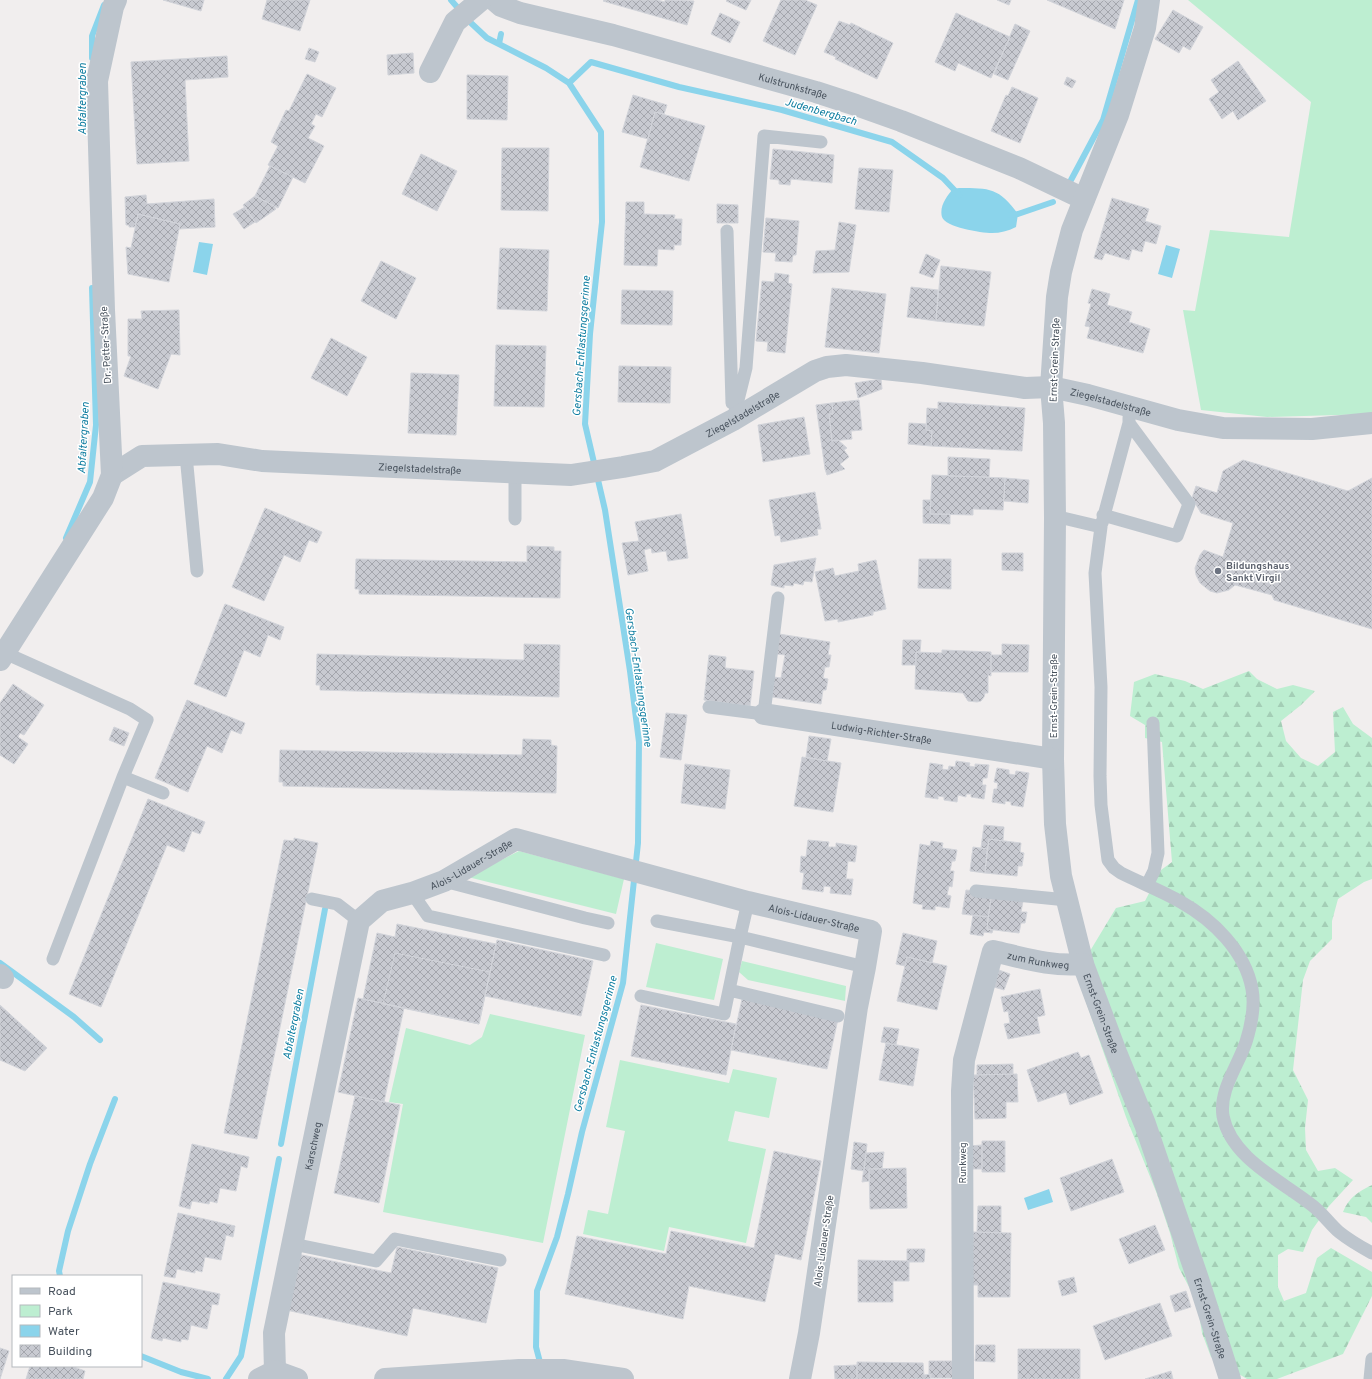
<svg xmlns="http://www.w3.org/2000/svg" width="1372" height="1379" viewBox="0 0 1372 1379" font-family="Overpass,sans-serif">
<defs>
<pattern id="forest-firs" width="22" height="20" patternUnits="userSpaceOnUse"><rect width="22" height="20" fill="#bdeed1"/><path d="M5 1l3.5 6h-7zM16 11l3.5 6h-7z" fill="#a4ceb6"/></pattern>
<pattern id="building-cross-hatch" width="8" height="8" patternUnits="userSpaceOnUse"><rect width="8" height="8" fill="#c8cad1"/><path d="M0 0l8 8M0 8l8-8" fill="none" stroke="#a4a6ad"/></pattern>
</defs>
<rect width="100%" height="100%" fill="#f1eeee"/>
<path fill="#bdeed1" d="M1188 0H1372V414L1267 417 1201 410 1183 310 1195 311 1210 230 1289 237 1311 102Z
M519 851 624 879 616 914 468 877Z
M656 943 723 959 714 1000 646 987Z
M742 961 846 986 845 1001 748 980 739 972Z
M490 1014 585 1035 543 1243 383 1212 403 1104 389 1102 406 1028 470 1045 482 1037Z
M620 1060 729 1083 733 1069 777 1078 769 1118 735 1111 728 1141 766 1149 746 1243 669 1227 664 1251 583 1234 588 1210 608 1214 625 1131 606 1127Z"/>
<path fill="url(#forest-firs)" d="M1249 671 1257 679 1277 689 1293 685 1315 691 1301 705 1281 721 1286 741 1301 758 1318 766 1335 752 1333 712 1343 707 1353 724 1372 738V879L1364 882 1338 899 1332 921V939L1310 961 1303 980 1293 1070 1308 1100 1305 1128 1306 1150 1318 1171 1335 1168 1353 1180 1329 1206 1312 1230 1303 1252 1288 1249 1278 1255V1287L1284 1301 1306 1293 1317 1258 1331 1248 1372 1272V1296L1343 1354 1277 1379H1247L1211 1357 1202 1333 1197 1302 1179 1268 1170 1233 1157 1194 1126 1117 1078 979 1090 951 1116 908 1145 901 1161 870 1172 862 1162 742 1145 738V725L1130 716 1134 682 1155 674 1185 681 1203 689Z
M1372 1185V1223L1366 1217 1343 1212C1349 1197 1358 1192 1372 1185Z"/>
<path fill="#8bd4eb" d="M959 188C990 188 999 188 1018 214L1016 227C1008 231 1000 233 992 233 981 233 945 227 942 217 939 206 947 196 953 189Z
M199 242 213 244 207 275 193 272Z
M1166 245 1180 249 1172 278 1158 274Z
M1049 1189 1053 1202 1028 1210 1024 1198Z"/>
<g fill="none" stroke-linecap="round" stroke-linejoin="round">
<path stroke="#8bd4eb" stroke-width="6" d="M451 0 471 23 487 38 546 68 569 83 601 132 602 222 590 334 585 424 605 510 630 671 639 742 638 843 623 983 582 1132 568 1194 557 1237 537 1291 536 1347 541 1366
M499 44 501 34
M92 58V36L104 5
M569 83 591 62 679 87 782 110 892 142 943 178 959 195
M1071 180 1103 120 1138 0
M1011 215 1018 214 1053 202
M66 538 90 482 96 425 92 288
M0 963 74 1017 100 1040
M281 1144 325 909
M60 1276 59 1271 68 1231 90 1164 115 1099
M141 1356 181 1372 208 1379
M226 1379 241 1356 279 1159"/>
</g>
<path fill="url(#building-cross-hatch)" stroke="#d2d4da" d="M163 0H204L201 11Z
M267 0H310L300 31 262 19Z
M604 0H657L665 2V0L694 1 687 25 603 1Z
M727 0H751L746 10 726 1Z
M781 0H805L817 5 795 55 763 41Z
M997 0H1011L1009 5Z
M1047 0H1124L1115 29Z
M1173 10 1203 27 1190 50 1183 46 1179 53 1155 39Z
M720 13 740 22 730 43 711 34Z
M956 13 1010 37 991 78 958 63 955 71 935 62Z
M839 21 850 25 851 23 893 43 877 79 835 59 836 57 824 52Z
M1015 24 1030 31 1008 80 994 74Z
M309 48 319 52 315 62 305 59Z
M413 53 414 73 388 75 387 55Z
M227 56 228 77 185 80 189 161 137 164 131 62Z
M1238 61 1266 101 1238 120 1233 111 1222 119 1209 99 1219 92 1211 80Z
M307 74 336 88 322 117 316 114 311 124 315 126 308 138 324 146 305 183 268 165 278 146 271 142 286 110 289 111Z
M467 75 508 76 507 120 467 119Z
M1067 77 1076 81 1072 88 1064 84Z
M1012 87 1038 98 1020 143 991 131 1006 95 1008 96Z
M633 95 667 105 664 114 655 112 648 139 622 132Z
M655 112 705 126 689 181 640 167Z
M502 148H549L548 211 501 210Z
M773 149 834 155 832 183 791 179 790 185 779 184V180L770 179Z
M421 154 457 171 437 211 402 194Z
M270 166 293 177 278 208 255 196Z
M859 168 893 170 889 212 855 209Z
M146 195 147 204 214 199 215 227 179 229 180 224 138 214 135 227H129V225H126L125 197Z
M255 196 274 206 276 209 256 223 243 205Z
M1112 198 1149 209 1145 221 1161 226 1156 244 1145 241 1142 252 1132 249 1129 260 1105 253 1102 260 1094 258Z
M626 202H644V214L675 215 674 219H682L681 245H674V250L658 249 657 266 624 265Z
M717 204 738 205V223H717Z
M245 207 255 222 244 229 233 214Z
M138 214 180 224 169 282 128 274 126 247 131 248Z
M766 218 799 221 796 255H793L792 262 775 261 776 253 763 252Z
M839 222 856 225 849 272 813 273 816 251 835 250Z
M500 248 549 250 547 311 497 309Z
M926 254 940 260 933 278 919 273Z
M381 261 416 278 396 319 361 301Z
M941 266 991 272 984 326 936 321Z
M775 273 789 275 788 283 792 284 785 353 767 351 768 342 756 341 762 281 774 282Z
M911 287 938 290 936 321 907 317Z
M832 288 886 294 879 353 825 347Z
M1092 289 1110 294 1107 305 1132 312 1129 322 1150 329 1143 353 1087 338 1090 327 1085 326 1091 304 1088 303Z
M622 290 673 291 672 325 621 324Z
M179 310 180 355 171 354 158 389 124 376 131 356H128V319H142L141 311Z
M331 338 367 357 347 396 311 378Z
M496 345 546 346 544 407 494 406Z
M619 366 671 367 670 403 618 402Z
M411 373 459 375 456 435 408 433Z
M881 379 882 389 858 398 855 383Z
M859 400 862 430 851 431 852 439 832 441 829 414H833L832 403Z
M938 402 1025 408 1022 451 931 446 932 431 926 430 927 408 938 409Z
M832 403 833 414H829L832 441 838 440 847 448 844 450 849 457 840 464 845 469 827 475 825 469 816 405Z
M804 417 810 454 763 462 758 425Z
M909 423 926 424V430L932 431 931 446 908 444Z
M948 457 990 459 989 477 948 476Z
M1243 460 1348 491 1372 478V629L1274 600 1272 595 1235 585 1229 590 1217 593 1210 591 1200 583 1196 575 1195 568 1200 555 1204 550 1223 557 1233 523 1201 513 1192 498 1196 486 1217 493 1223 471Z
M932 475 1005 478 1003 510 973 509V515L930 514Z
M1005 478 1029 480 1028 503 1004 501Z
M815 492 821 529H817L818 535 781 542 780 535 775 536 769 500Z
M923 500H931L930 514H950V524L923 523Z
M265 508 322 532 317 543 309 540 300 562 284 555 264 601 232 587Z
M681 514 688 558 668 561 666 551 652 553 651 548 644 550 648 571 628 575 622 543 639 541 635 522Z
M527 546 554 547V551H561L560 598 359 594V589H355L356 559 527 562Z
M1002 553H1023V571L1002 570Z
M816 558 812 582 804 581 803 585 794 583 793 586 784 585V588L771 585 774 565Z
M919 559H951V589L918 588Z
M876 560 886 609 873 612V615L838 622V619L825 621 815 572 833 568 835 576 859 571 858 564Z
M225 604 284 627 280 640 268 635 260 657 244 650 226 697 194 684Z
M779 634 830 642 828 655H831L829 667H825L823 678 828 679 826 690H823L821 704 772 697 774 677 781 678 785 655 777 654Z
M903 640H921L920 652H916V665H902Z
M524 644 560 645 559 697 320 690V685H316L317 654 524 660Z
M1002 644 1029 645 1028 672H991V655H1002Z
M942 650 991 652V676L988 675V693H985L984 697 981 701 977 702 968 701 963 693 915 689 916 652 942 653Z
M709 655 726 657 725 668 754 671 750 706 704 700Z
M13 684 44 705 24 735 20 733 18 737 28 744 14 764 0 755V703Z
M187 700 245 723 241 734 231 730 222 753 207 746 188 792 155 778Z
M666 713 687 715 681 760 660 757Z
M114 727 129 733 124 746 109 740Z
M809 736 831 739 827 761 806 757Z
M523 739 551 740V745L557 746 556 793 283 786V782H279L280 750 522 755Z
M802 757 841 763 833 812 794 806Z
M956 761 970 763 969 766 975 767V764L989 765 987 778H983L982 785H986L984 799 971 797V794H966V797L958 795 957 802 944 800V797L938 796V799L925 797 930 763 943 765 942 769 948 770 949 766 955 767Z
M685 764 730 770 725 809 681 803Z
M997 768 1009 770V774L1015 775 1016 771 1029 773 1023 807 1011 805V802L1005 801V804L992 802 994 789H997L998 783 994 782Z
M148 799 205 822 200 834 192 831 184 852 167 845 101 1007 69 994Z
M984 825 1004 827 1003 841 989 839 987 849 981 848Z
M294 838 318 843 257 1139 224 1133 284 840 294 841Z
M989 839 1021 843 1020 852 1024 853 1022 866H1018L1017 876 985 873Z
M808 840 829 842 828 847H836V843L857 846 855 862 848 861 846 879H853L851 895 830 893 831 887 824 886 823 892 802 889 804 873 800 872 801 856 806 857Z
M931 841 943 843 942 848 957 850 955 861H952L950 871H954L952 887 949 886 947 895 951 896 949 908 935 906V910L922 909 923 905 913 903 920 844 930 846Z
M973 847 987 849 985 873 970 871Z
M966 890 992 893 988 917 962 914Z
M991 897 1023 901 1021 912H1027L1025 923H1021L1019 933 987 929Z
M973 915 988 917 987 929 993 930 992 933 984 932 983 936 970 934Z
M397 924 496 944 479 1024 363 999 377 933 395 937Z
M903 933 937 941 932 963 907 957 905 966 896 964Z
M497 940 593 961 581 1016 485 996Z
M395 953 490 972 479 1024 383 1004Z
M907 957 947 966 937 1010 897 1001Z
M999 970 1010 974 1004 990 994 987Z
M1040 989 1045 1015 1037 1017 1040 1033 1008 1039 1004 1024 1010 1023 1008 1011 1004 1012 1001 997Z
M358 998 404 1008 384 1102 338 1092Z
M742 999 838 1019 827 1069 731 1050Z
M0 1005 47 1048 25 1071 0 1060Z
M641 1005 736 1024 726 1075 631 1056Z
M884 1027 899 1029 896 1045 881 1042Z
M886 1043 919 1049 913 1086 879 1080Z
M1078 1052 1081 1058 1089 1055 1103 1093 1070 1105 1066 1092 1038 1102 1027 1070Z
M1013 1064V1074L977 1075V1065Z
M1017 1074 1018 1102H1006V1118L975 1119 973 1075Z
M355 1096 400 1105 379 1203 334 1193Z
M982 1141H1005V1172H982Z
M854 1142 867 1144 864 1171 851 1169Z
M192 1144 249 1157 247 1168 241 1166 236 1191 220 1188 217 1203 210 1201 209 1204 192 1201 190 1209 179 1206Z
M982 1145V1169H969V1146Z
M774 1151 821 1161 801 1260 775 1254 765 1302 689 1286 683 1319 565 1294 577 1236 666 1254 671 1231 754 1248Z
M884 1152 882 1169H869V1181L862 1182 866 1153Z
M1112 1159 1124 1192 1071 1211 1060 1178Z
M906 1168 907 1208 870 1209 869 1169Z
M978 1206H1001V1233L977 1232Z
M178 1213 235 1226 233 1237 226 1235 221 1260 205 1257 202 1272 195 1270V1273L177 1269 175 1278 164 1276Z
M1155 1225 1165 1250 1129 1264 1119 1239Z
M973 1232 1011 1233 1010 1297H978V1285H972Z
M397 1247 498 1268 486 1323 413 1308 407 1336 286 1310 297 1254 391 1273Z
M907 1249H925L924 1262H909V1261H907Z
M858 1260 909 1261V1281H893V1302H858Z
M1074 1277 1077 1292 1062 1296 1058 1281Z
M163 1282 220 1294 218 1305 212 1304 207 1329 191 1325 188 1340 181 1339V1342L163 1338 162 1341 151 1338Z
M1186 1291 1191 1307 1175 1312 1170 1296Z
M1160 1303 1172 1336 1105 1360 1093 1326Z
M976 1345H995V1362L975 1361Z
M0 1348 9 1351 0 1379Z
M1018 1349H1080V1379H1018Z
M929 1361H955V1378H931V1374L929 1375Z
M857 1362 923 1363 924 1375 931 1374 930 1379H857Z
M857 1365V1379H835L834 1366Z
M30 1366H71L85 1371 83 1379H26Z
M1171 1371 1173 1379H1145Z"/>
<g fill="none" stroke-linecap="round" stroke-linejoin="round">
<path stroke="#bdc5cd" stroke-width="13" d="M727 231 732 403
M733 420 746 368 764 136 821 142
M186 455 197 571
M1103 515 1177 536 1189 504 1129 423
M1055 518H1063L1101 527 1095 573 1101 687 1100 776 1101 805 1108 860 1114 868 1121 873C1141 883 1162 891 1181 902 1213 920 1245 951 1252 989 1255 1005 1251 1026 1246 1042 1238 1066 1219 1090 1223 1116 1231 1159 1284 1182 1313 1206 1323 1214 1330 1224 1339 1232 1349 1240 1361 1247 1372 1253
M515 519V473
M1102 523 1129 423V418
M5 653 130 709 147 720 123 777 163 793
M709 707 764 714 778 598
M444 881 585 918 608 923
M1147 885 1154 871 1158 853 1153 723
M976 891 1067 900
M412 893 428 916 604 955
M312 899 337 904 359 921
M748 902 740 937 865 967
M53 959 123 777
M729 990 838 1016
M641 996 724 1014 740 937 657 921
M293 1244 376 1261 395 1239 500 1260
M1370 1379 1372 1359"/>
<g stroke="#bdc5cd" stroke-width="22">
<path id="s1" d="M494 0 501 6 520 13 613 35 816 92 856 105 901 121 1019 168 1084 199"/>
<path id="s2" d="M1149 0 1145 28 1118 115 1072 230 1061 272 1057 297 1051 387 1054 423 1055 518 1053 759 1055 824 1061 876 1083 964 1117 1055 1145 1124 1198 1279 1230 1379"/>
<path d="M430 72 455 22 481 0"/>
<path id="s3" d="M112 475 142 456 218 454 262 461 571 475 623 467 655 461 733 420 815 371 827 367 846 365 922 373 1025 388 1051 387 1088 395 1178 420 1223 428 1312 429 1372 423"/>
<path d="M0 660 103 498 112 475 104 310 97 81 113 7 116 0"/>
<path id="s4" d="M764 714 1053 759"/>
<path d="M0 975 3 978"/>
<path id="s5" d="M275 1371 274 1333 359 921 382 901 412 893 444 881 516 839 748 902 871 931 865 967 857 1007 809 1333 800 1379"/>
<path d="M259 1379 275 1371 297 1379"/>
<path d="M385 1379 519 1370H563L623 1379"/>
<path id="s6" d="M963 1379 962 1091 964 1060 993 951C1024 958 1052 967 1083 964"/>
</g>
</g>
<circle fill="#6b7280" stroke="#fff" stroke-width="1.5" cx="1218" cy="571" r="4"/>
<g text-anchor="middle" stroke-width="3" stroke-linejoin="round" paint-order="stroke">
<g font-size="10" fill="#47515c" stroke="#fff">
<text dy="4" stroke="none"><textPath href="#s1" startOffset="312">Kulstrunkstraße</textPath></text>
<text transform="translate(105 345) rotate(-93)" y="4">Dr.-Petter-Straße</text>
<text transform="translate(1054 360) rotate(-88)" y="4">Ernst-Grein-Straße</text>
<text dy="4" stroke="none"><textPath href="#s3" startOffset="1034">Ziegelstadelstraße</textPath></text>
<text dy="4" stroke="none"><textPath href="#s3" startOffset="650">Ziegelstadelstraße</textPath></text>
<text dy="4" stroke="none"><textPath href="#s3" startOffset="314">Ziegelstadelstraße</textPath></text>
<text transform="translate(1053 696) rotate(-90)" y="4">Ernst-Grein-Straße</text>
<text dy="4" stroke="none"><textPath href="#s4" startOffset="119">Ludwig-Richter-Straße</textPath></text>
<text dy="4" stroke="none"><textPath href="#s5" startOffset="586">Alois-Lidauer-Straße</textPath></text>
<text dy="4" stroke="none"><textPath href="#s5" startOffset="946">Alois-Lidauer-Straße</textPath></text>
<text dy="4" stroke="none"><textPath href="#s6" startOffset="478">zum Runkweg</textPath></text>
<text dy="4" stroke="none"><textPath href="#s2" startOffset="1035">Ernst-Grein-Straße</textPath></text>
<text dy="4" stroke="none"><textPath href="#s5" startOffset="229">Karschweg</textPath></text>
<text transform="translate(962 1163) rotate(-90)" y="4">Runkweg</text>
<text transform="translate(823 1241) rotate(-82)" y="4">Alois-Lidauer-Straße</text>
<text dy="4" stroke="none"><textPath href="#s2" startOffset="1359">Ernst-Grein-Straße</textPath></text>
</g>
<g font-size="10" font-weight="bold" fill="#5b616d" stroke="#fff" text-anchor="start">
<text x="1226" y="569">Bildungshaus<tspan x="1226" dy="12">Sankt Virgil</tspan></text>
</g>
<g font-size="11" font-style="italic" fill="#0e7da0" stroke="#fff">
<text transform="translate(82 99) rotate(-90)" y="4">Abfaltergraben</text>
<text transform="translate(821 111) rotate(16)" y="4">Judenbergbach</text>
<text transform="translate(581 346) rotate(-86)" y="4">Gersbach-Entlastungsgerinne</text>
<text transform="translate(83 438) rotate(-87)" y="4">Abfaltergraben</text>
<text transform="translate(639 677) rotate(82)" y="4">Gersbach-Entlastungsgerinne</text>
<text transform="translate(293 1024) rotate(-79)" y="4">Abfaltergraben</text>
<text transform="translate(595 1044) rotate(-75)" y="4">Gersbach-Entlastungsgerinne</text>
</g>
</g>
<rect x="12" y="1275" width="130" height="92" fill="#ffffff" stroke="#b5b9be"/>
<rect x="20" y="1288" width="20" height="6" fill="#bdc5cd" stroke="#b5b9be"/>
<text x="48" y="1295" font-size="12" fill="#47515c">Road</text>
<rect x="20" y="1305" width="20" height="12" fill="#bdeed1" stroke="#b5b9be"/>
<text x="48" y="1315" font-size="12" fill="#47515c">Park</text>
<rect x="20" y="1325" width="20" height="12" fill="#8bd4eb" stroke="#b5b9be"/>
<text x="48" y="1335" font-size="12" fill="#47515c">Water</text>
<rect x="20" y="1345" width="20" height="12" fill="url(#building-cross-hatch)" stroke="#b5b9be"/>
<text x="48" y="1355" font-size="12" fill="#47515c">Building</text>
</svg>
